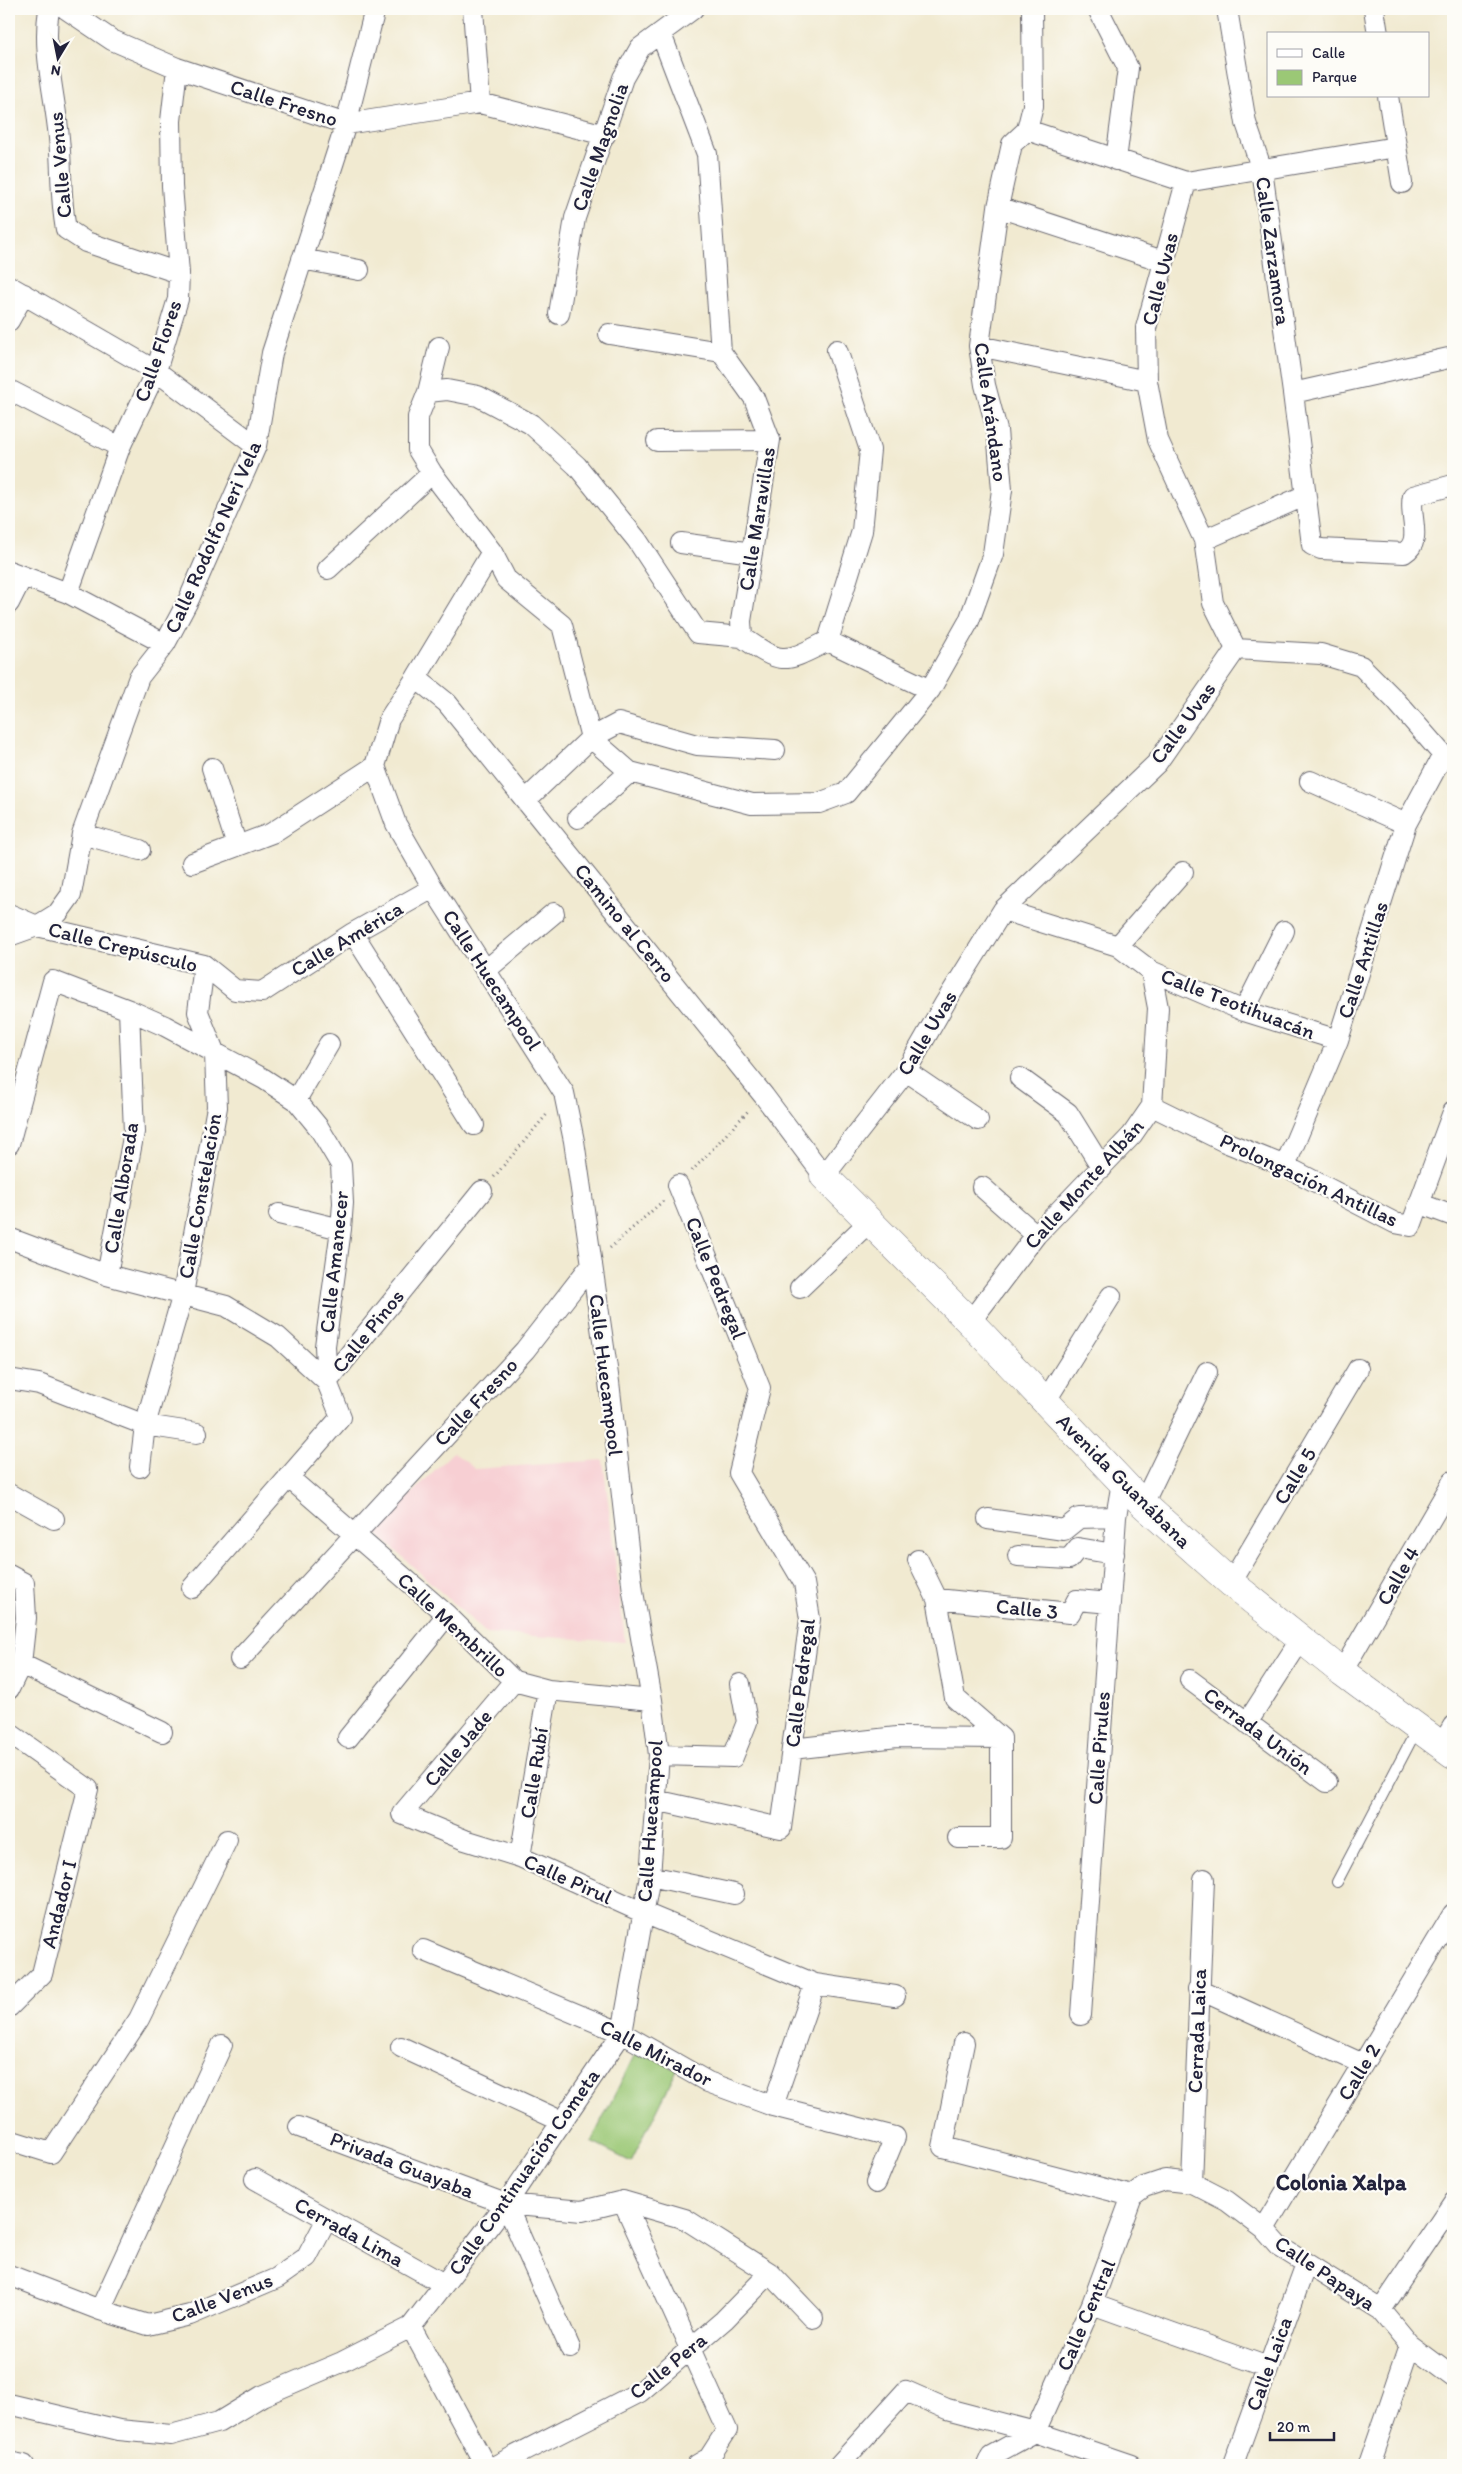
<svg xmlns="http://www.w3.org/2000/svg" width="1462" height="2474" viewBox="0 0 1462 2474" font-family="Itim,sans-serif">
<rect width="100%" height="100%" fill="#fdfcf7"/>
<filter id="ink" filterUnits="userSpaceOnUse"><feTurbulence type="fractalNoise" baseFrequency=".02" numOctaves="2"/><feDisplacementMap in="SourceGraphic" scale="10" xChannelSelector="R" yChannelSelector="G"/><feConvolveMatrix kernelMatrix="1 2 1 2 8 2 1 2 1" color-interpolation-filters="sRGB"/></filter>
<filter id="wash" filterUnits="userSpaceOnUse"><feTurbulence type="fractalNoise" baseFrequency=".0096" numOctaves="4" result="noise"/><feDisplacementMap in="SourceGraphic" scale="20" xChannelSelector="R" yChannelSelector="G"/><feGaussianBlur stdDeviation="1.12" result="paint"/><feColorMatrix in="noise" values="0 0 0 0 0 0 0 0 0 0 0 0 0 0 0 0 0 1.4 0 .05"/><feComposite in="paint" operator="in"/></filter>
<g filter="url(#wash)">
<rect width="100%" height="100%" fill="#f1ead1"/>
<path fill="#f7cfd3" d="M453 1452 475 1469 603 1460 625 1642 486 1633 374 1531Z"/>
<path fill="#9bc876" stroke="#5e7558" d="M637 2050 677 2070 631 2162 591 2142Z"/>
</g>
<g filter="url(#ink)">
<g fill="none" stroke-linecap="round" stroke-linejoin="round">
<g stroke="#6a6870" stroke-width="12">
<path id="lane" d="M1337 1882 1417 1729"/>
</g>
<g stroke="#6a6870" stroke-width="22">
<path id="street" d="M49 9C42 52 55 94 59 138 62 168 60 199 66 229L86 242 179 273
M66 9 112 40 177 68 346 124 480 103 605 135
M473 9 480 103
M1098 9 1128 68 1116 160
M1227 9 1246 123 1262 170 1293 393 1312 545 1321 549 1404 553C1424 541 1408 516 1413 496L1453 485
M1374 9 1378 34
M661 34 707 154 721 352 754 398 770 440 741 621 742 637C783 666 784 663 828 641L930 690
M1388 96 1402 183
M1027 130 1186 182 1396 147
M1186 182 1146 328 1147 381 1158 440 1204 540 1213 603 1236 649
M998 207 1163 261
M302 259 359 270
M9 286 156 371 256 446
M559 314 575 218 623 78 640 48 693 9
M9 321 24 294
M609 334 721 352
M979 346 1147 381
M9 390 120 447
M428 392 439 347
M1293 393 1453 357
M657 441 770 440
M1204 540 1304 496
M681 543 752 553
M328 569 432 473
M9 571 68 593 165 644
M68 593 120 447 156 371 178 299 179 273 172 186 171 121 177 68
M9 603 22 577
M828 641 862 531 870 450 837 350
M1236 649 1321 654 1361 666 1396 701 1443 755
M416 678 447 703 764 1096 824 1176 906 1071 945 1003 1003 910 1157 763 1236 649
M591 738 630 772 752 804 819 803 846 793 930 690 969 621 993 554 1002 490 997 430 985 385 979 346 998 207 1012 144 1027 130 1033 106 1032 9
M591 738 562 625 506 579 492 552 432 473 418 450V417L428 392 447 390 478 396 531 424 577 466 637 540 698 633 742 637
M375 766 389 719 416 678 492 552
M212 768 237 846
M1310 781 1406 824
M526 800 591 738 619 723 697 745 775 750
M578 818 630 772
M82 834 140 850
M192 863 272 833 375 766
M1003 910 1118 946 1151 971 1244 1011 1338 1040
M9 914 37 926 204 965 235 990 262 992 353 933 433 888
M353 933 474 1125
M9 936 37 926 58 913 71 895 82 834 139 677 165 644 189 599 256 446 272 353 346 124 375 9
M1118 946 1183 872
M486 970 554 913
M1244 1011 1284 931
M906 1071 978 1120
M1020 1078 1068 1113 1102 1168
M296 1100 329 1044
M1152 1106 1225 1142 1285 1166 1395 1223 1411 1226 1453 1112
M9 1144 53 981 129 1010 165 1026 264 1079 296 1100 319 1128 341 1165 343 1203 341 1229 325 1346 327 1382 341 1417 192 1588
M1285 1166 1338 1040 1406 824 1443 755
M982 1187 1036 1235
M1421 1204 1453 1216
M279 1214 341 1229
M9 1238 107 1275 226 1306 278 1337 327 1382
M107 1275 134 1132 129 1010
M800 1288 869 1222
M970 1322 1036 1235 1132 1135 1152 1106 1158 1008 1151 971
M9 1379 39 1384 145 1425 197 1433
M327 1382 482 1191
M1045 1402 1111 1296
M140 1467 145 1425 183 1294 217 1107 215 1054 198 1012 204 965
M288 1477 447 1615 514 1681 548 1690 652 1700
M9 1494 54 1519
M1143 1504 1207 1372
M988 1519 1064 1530 1079 1518 1116 1517
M1018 1556 1069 1559 1078 1548 1114 1554
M918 1560 937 1599 955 1698 1001 1738
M9 1575 24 1583 26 1618 21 1664 9 1689
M1231 1583 1358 1369
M937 1599 1070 1613 1077 1600 1110 1603
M240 1659 525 1350 592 1264
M21 1664 162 1732
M1342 1672 1453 1481
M1190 1680 1327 1782
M514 1681 402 1814 465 1840 520 1857 644 1913 815 1984 895 1996
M1247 1723 1301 1639
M9 1733 88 1789 42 1974 9 2007
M348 1738 447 1615
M1442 1745 1453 1726
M792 1749 897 1737 1001 1738
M659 1755 733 1757 747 1722 740 1684
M655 1800 781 1828 810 1619 804 1583 739 1473 760 1388 678 1185
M958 1838H1001V1738
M520 1857 548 1690
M650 1876 734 1894
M423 1950 622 2033 708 2082 773 2106 895 2137 876 2183
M1198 1989 1363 2064
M1081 2015 1110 1603 1116 1517 1122 1482
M964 2043 943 2147 1132 2196
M401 2047 561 2121
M773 2106 815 1984
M299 2127 506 2204 582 2211 623 2201 727 2430 709 2458 697 2465
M9 2140 51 2153 139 2019 227 1840
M255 2179 444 2284
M1192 2183 1204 1879
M1132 2196 1144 2187 1165 2180 1192 2183 1227 2201 1264 2229 1280 2247 1381 2310 1410 2345 1453 2377
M623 2201 685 2219 770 2273 813 2318
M506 2204 570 2348
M1264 2229 1453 1914
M9 2275 100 2310 148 2325 190 2315 277 2278 307 2257 327 2219
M1092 2304 1268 2367
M100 2310 222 2045
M1381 2310 1453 2203
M411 2327 485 2465
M9 2404 119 2430 171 2435 219 2422 262 2396 342 2362 411 2327 506 2204 622 2033 650 1876 659 1755 652 1700 633 1592 609 1382 574 1141 564 1093 433 888 396 824 375 766
M9 2462 24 2465
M497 2465 640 2392 724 2320 770 2273
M839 2465 906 2391 947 2409 1035 2432 1132 2465
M987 2465 991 2456 1035 2432 1092 2304 1132 2196
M1233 2465 1306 2264
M1369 2465 1410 2345"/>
</g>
<g stroke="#6a6870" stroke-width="29">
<path id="secondary" d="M824 1176 970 1322 1143 1504 1231 1583 1342 1672 1453 1754"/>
</g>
<path stroke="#6a6870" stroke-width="3" stroke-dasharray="1 4" stroke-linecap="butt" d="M692 1171 749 1110
M494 1177 548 1113
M610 1248 663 1201"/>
<use href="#lane" stroke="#fff" stroke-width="10"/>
<use href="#street" stroke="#fff" stroke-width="20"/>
<use href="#secondary" stroke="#fff" stroke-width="28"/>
</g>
</g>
<g text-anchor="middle" stroke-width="4.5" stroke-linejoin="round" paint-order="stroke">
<g font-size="21" fill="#22223b" stroke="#fdfcf7">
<text transform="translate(284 103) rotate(18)" y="7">Calle Fresno</text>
<text transform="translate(600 147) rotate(-71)" y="7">Calle Magnolia</text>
<text transform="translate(60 165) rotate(-95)" y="7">Calle Venus</text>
<text transform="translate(1273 251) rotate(82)" y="7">Calle Zarzamora</text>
<text transform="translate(1160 279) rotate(-76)" y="7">Calle Uvas</text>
<text transform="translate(158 351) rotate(-71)" y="7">Calle Flores</text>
<text transform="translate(991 412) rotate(82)" y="7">Calle Arándano</text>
<text transform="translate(757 519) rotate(-81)" y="7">Calle Maravillas</text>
<text transform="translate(213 537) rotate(-66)" y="7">Calle Rodolfo Neri Vela</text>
<text transform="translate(1183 723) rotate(-54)" y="7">Calle Uvas</text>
<text transform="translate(625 923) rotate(51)" y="7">Camino al Cerro</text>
<text transform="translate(347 939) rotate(-31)" y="7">Calle América</text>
<text transform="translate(123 947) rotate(14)" y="7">Calle Crepúsculo</text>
<text transform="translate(1363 960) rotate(-72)" y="7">Calle Antillas</text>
<text transform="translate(492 980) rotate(57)" y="7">Calle Huecampool</text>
<text transform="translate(1238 1004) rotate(21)" y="7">Calle Teotihuacán</text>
<text transform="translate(927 1033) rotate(-59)" y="7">Calle Uvas</text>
<text transform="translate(1309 1180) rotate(25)" y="7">Prolongación Antillas</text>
<text transform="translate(1084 1184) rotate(-48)" y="7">Calle Monte Albán</text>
<text transform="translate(121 1188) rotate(-81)" y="7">Calle Alborada</text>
<text transform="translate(200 1196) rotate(-80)" y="7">Calle Constelación</text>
<text transform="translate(334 1262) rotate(-84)" y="7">Calle Amanecer</text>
<text transform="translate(716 1278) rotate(68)" y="7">Calle Pedregal</text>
<text transform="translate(368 1331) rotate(-51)" y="7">Calle Pinos</text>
<text transform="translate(606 1375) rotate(83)" y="7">Calle Huecampool</text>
<text transform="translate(476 1402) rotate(-47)" y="7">Calle Fresno</text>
<text transform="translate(1295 1476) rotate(-59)" y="7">Calle 5</text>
<text transform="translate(1124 1481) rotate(45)" y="7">Avenida Guanábana</text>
<text transform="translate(1398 1576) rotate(-60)" y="7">Calle 4</text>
<text transform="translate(1027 1609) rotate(6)" y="7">Calle 3</text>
<text transform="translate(453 1625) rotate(43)" y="7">Calle Membrillo</text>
<text transform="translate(800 1683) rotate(-83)" y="7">Calle Pedregal</text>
<text transform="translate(1258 1731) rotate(37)" y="7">Cerrada Unión</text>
<text transform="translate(458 1748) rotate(-50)" y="7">Calle Jade</text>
<text transform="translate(1099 1748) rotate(-86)" y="7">Calle Pirules</text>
<text transform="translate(534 1773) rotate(-81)" y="7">Calle Rubí</text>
<text transform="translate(650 1821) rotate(-86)" y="7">Calle Huecampool</text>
<text transform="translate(568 1879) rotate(24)" y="7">Calle Pirul</text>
<text transform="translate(59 1904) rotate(-76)" y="7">Andador I</text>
<text transform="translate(1197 2031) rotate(-88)" y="7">Cerrada Laica</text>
<text transform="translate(656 2053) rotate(27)" y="7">Calle Mirador</text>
<text transform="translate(1359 2072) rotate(-59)" y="7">Calle 2</text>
<text transform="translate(402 2165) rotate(21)" y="7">Privada Guayaba</text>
<text transform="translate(524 2172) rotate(-55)" y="7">Calle Continuación Cometa</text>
<text transform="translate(349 2232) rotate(29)" y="7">Cerrada Lima</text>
<text transform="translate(1325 2273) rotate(34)" y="7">Calle Papaya</text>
<text transform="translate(222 2298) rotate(-21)" y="7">Calle Venus</text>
<text transform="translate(1086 2315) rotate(-67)" y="7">Calle Central</text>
<text transform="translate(1269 2364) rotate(-70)" y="7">Calle Laica</text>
<text transform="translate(668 2366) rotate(-39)" y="7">Calle Pera</text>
</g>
<g font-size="22" font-weight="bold" fill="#22223b" stroke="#fdfcf7">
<text x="1341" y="2190">Colonia Xalpa</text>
</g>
</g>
<rect width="1462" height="2474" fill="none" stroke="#fdfcf7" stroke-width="30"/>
<rect x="1267" y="32" width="162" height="65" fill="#fdfcf7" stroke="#a5a5ac"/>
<rect x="1277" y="49" width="25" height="8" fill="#ffffff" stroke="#a5a5ac"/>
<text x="1312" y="58" font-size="15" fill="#22223b">Calle</text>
<rect x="1277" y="70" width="25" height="15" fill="#9bc876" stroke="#a5a5ac"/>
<text x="1312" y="82" font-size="15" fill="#22223b">Parque</text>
<g transform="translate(58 58) rotate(190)" stroke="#fdfcf7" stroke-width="4" paint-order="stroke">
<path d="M0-4L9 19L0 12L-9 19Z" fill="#22223b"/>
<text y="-8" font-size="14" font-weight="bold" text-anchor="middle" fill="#22223b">N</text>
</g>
<path d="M1270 2432v8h64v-8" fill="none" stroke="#22223b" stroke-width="2.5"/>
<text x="1277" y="2432" font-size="15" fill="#22223b" stroke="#fdfcf7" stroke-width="4" paint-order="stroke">20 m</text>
</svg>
